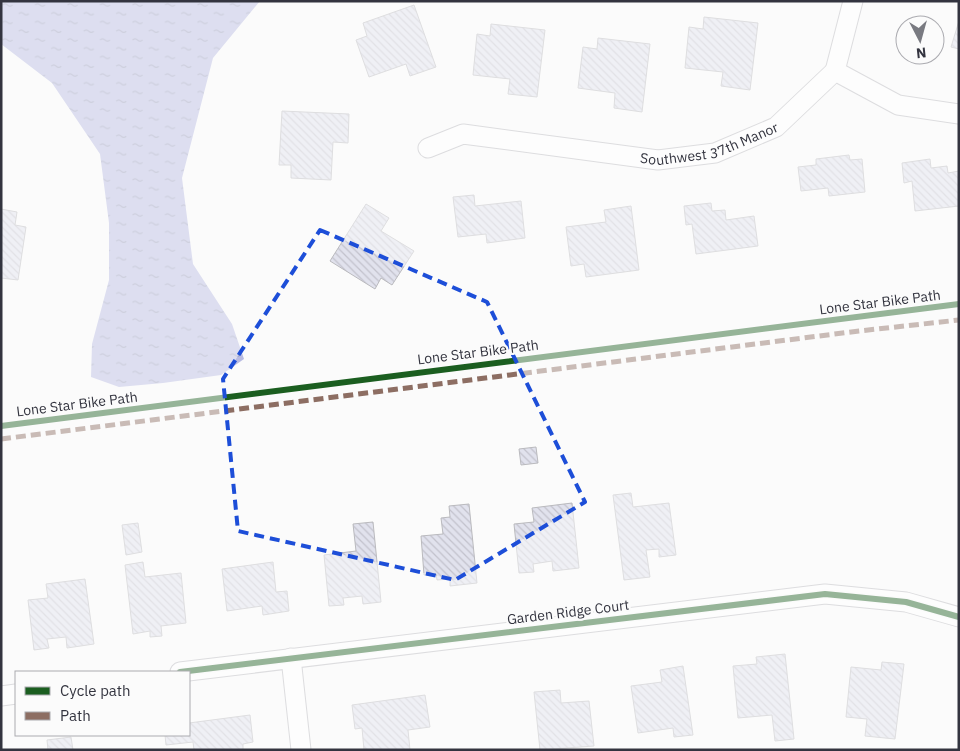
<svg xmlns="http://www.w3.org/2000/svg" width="960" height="751" viewBox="0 0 960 751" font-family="'IBM Plex Sans',sans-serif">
<defs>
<pattern id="water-ripples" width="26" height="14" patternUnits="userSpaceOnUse" patternTransform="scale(1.25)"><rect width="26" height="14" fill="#b8bbe2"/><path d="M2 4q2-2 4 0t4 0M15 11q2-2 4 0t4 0" fill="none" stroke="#9699b9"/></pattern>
<pattern id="building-back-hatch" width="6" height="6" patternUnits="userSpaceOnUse" patternTransform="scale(1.25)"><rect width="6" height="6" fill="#e1e2ed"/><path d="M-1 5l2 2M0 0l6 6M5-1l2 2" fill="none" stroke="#c2c2cc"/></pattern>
</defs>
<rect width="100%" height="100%" fill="#fbfbfb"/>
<path fill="url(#water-ripples)" d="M1 1H260L213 58 182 178 193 264 232 324 244 359 221 375 163 383 119 387 91 377 92 344 109 280V223L100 154 52 83 1 44Z"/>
<path fill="url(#building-back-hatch)" stroke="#bababe" d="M414 5 436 67 410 76 406 64 369 77 356 40 367 36 363 23Z
M704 17 758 23 750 90 721 86 723 72 685 68 689 27 703 29Z
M959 21V49L951 47Z
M491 24 545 30 537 97 508 94 510 79 473 75 477 34 490 36Z
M598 38 650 44 642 112 614 108 615 93 578 88 583 47 597 49Z
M282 111 349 114 348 143 333 142 331 180 291 178V165H279Z
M849 155 850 160 862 159 865 192 829 196 828 188 801 191 798 167 816 165V159Z
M930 159 931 168 947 166 948 173 959 171V206L915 211 912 181 904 183 902 163Z
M474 195 475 206 521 201 525 238 487 243 486 234 458 237 453 197Z
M711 203 712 211 725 210 726 220 754 216 758 246 696 254 692 224 686 225 684 206Z
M366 204 389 218 381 231 414 251 392 285 381 278 375 289 330 261Z
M631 206 639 270 586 277 584 264 571 266 566 227 606 222 604 210Z
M1 209 17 212 15 225 26 227 18 280 1 278Z
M536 447 538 463 521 465 519 449Z
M631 493 633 507 669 503 676 555 659 557V549L646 550 650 577 624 580 613 495Z
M572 503 579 568 553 571 552 561 533 564 534 572 519 573 514 524 534 522 532 508Z
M469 504 477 583 450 586V579L437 580 436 574 424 575 421 536 443 534 441 518 450 517 449 506Z
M373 522 381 602 363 604 362 596 343 598 344 605 329 606 324 555 356 551 353 524Z
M138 523 142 552 126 555 122 525Z
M143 562 145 577 181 573 186 623 161 626 162 636 150 637V631L133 634 125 565Z
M273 562 276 592 287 591 289 611 263 615 262 606 227 611 222 569Z
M85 579 94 644 67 648 66 637 47 639 49 648 34 650 28 600 48 598 46 584Z
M785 654 794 739 775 741 772 715 738 718 733 666 757 664 756 657Z
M882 662 904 664 895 739 865 736 867 719 846 717 851 667 881 670Z
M683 666 693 735 674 737 673 728 638 733 631 686 662 682 660 670Z
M560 690 561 703 589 701 594 746 540 750 534 692Z
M425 695 430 727 408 730 410 750H364L362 728 355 729 352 705Z
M250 715 253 742 243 744V750H194L193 742 166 745 165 735H189V723Z
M71 737 73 750H48L47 740Z"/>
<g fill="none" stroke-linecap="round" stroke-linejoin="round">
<g stroke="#b8b8bd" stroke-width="21">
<g id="street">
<path d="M835 71 898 105 959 114"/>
<path d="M835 71 853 1"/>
<path id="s1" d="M428 148 463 134 658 160 715 153 776 127 835 71"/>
<path d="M291 658 301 750"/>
<path d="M180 672 825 594 906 602 959 617"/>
<path d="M1 696 16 694"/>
</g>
</g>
<use href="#street" stroke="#fefefe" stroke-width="19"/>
<path stroke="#8d6e63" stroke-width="5" stroke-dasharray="10 5" stroke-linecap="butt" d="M1 439 859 331 959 320"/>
<g stroke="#fbfbfb" stroke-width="9">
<path id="cycleway" d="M1 426 959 304
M180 672 825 594 906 602 959 617"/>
</g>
<use href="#cycleway" stroke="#1b5e20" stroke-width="6"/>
</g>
<path d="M0 0H960V751H0ZM320 230 487 302 585 502 455 580 238 531 223 379Z" fill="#fbfbfb" fill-opacity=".55" fill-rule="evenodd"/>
<path fill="none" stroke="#1d4ed8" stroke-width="4" stroke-dasharray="10 6" stroke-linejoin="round" d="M320 230 487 302 585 502 455 580 238 531 223 379Z"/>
<g text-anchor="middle" stroke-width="4.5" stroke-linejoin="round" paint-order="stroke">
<g font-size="14" fill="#33343f" stroke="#fbfbfb">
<text dy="5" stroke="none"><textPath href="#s1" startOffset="288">Southwest 37th Manor</textPath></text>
<text transform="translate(880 302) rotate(-7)" y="5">Lone Star Bike Path</text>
<text transform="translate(478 352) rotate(-7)" y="5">Lone Star Bike Path</text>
<text transform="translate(77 404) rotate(-7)" y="5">Lone Star Bike Path</text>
<text transform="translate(568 612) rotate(-7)" y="5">Garden Ridge Court</text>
</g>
</g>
<rect width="960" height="751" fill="none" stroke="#33343f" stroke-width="5"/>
<rect x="15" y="671" width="175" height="65" fill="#fbfbfb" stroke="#ababb0"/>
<rect x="25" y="687" width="25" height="8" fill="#1b5e20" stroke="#ababb0"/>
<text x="60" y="696" font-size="15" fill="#33343f">Cycle path</text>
<rect x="25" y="712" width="25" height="8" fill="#8d6e63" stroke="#ababb0"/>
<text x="60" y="721" font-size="15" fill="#33343f">Path</text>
<g transform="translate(920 40) rotate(174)"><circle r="24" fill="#fbfbfb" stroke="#ababb0"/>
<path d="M0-4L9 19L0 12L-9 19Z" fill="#797a81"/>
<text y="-8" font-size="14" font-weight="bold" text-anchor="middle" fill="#33343f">N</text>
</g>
</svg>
